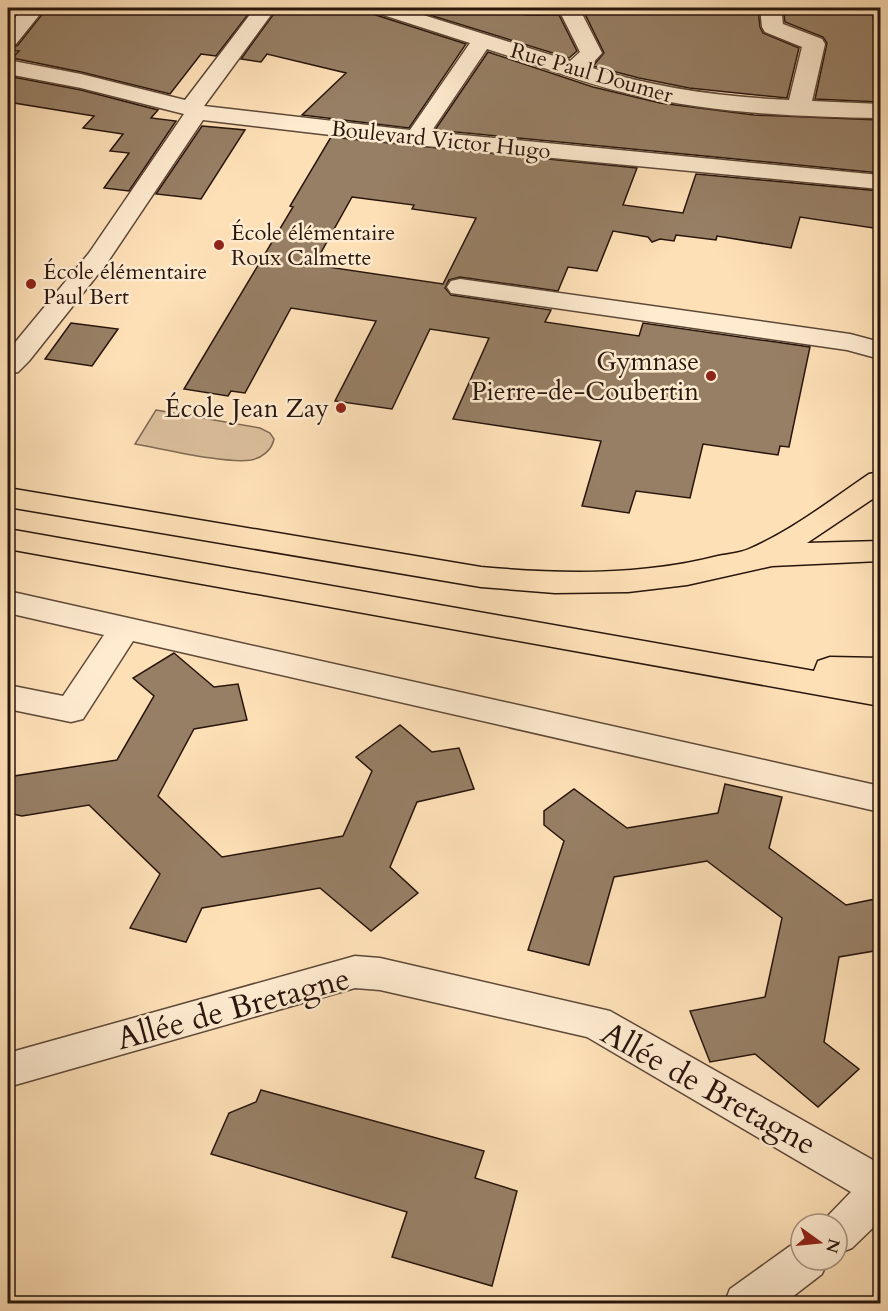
<svg xmlns="http://www.w3.org/2000/svg" width="888" height="1311" viewBox="0 0 888 1311" font-family="Cardo,serif">
<rect width="100%" height="100%" fill="#fee0b7"/>
<filter id="stains"><feTurbulence type="fractalNoise" baseFrequency=".00333" numOctaves="4"/><feColorMatrix values="0 0 0 0 .2 0 0 0 0 .09 0 0 0 0 .02 0 0 0 .5 -.17"/></filter>
<radialGradient id="worn" r=".72"><stop offset=".6" stop-color="#630" stop-opacity="0"/><stop offset="1" stop-color="#630" stop-opacity=".3"/></radialGradient>
<path fill="#dabd9a" stroke="#816954" stroke-width="1.5" d="M156 410 260 428 270 433 274 439C272 450 262 458 251 460 225 464 164 449 135 444Z"/>
<path fill="#977f65" stroke="#28150d" stroke-width="1.5" fill-rule="evenodd" d="M47 8H253L216 56 201 54 170 94 81 72 12 58 19 51 8 50 18 45Z
M278 8H369L373 14 466 44 409 128 302 115 346 73 267 54 261 62 241 59Z
M407 8H455L465 10 525 13V15H559L577 51 569 58Z
M599 8H758L760 27 763 33 799 48 787 98 689 88 639 78 593 66 604 53 585 14H599Z
M783 8H872L875 30H880V102L815 99 827 43 823 37 785 22Z
M488 52 593 87 660 103 754 115 880 120V173L435 130Z
M8 76 81 90 158 110 151 118 176 121 129 191 104 188 129 153 110 151 123 134 83 128 94 116 8 102Z
M202 126 245 130 201 199 156 194Z
M331 137 637 168 623 205 683 213 696 174 880 191V229L800 217 791 248 717 236 716 240 676 235 674 241 660 239 652 242 648 237 613 231 597 271 568 267 558 291 460 277 449 280 445 288 451 295 551 310 545 322 639 336 643 323 810 347 789 447 780 446 778 455 703 444 690 498 636 491 629 513 582 506 601 441 453 419 489 338 430 329 392 409 335 401 376 321 291 308 245 393 231 391 228 396 184 389 293 207 290 206ZM352 197 414 205 412 209 476 218 443 284 314 265Z
M71 323 118 329 92 366 45 359Z
M174 653 214 687 238 684 247 720 194 729 158 796 222 857 343 836 372 771 356 757 400 725 432 752 459 748 474 789 417 802 390 867 418 893 371 931 320 888 202 908 186 942 130 928 160 874 89 805 22 816 8 813V777L117 760 154 696 133 678Z
M725 784 782 797 769 848 846 905 880 898V950L839 957 824 1042 859 1069 818 1107 755 1054 710 1062 690 1011 765 997 782 918 707 861 614 877 589 965 528 950 564 841 544 825V811L574 789 627 828 718 813Z
M261 1090 484 1151 475 1178 517 1191 492 1286 392 1257 407 1212 211 1154 229 1113 256 1102Z"/>
<g fill="none" stroke-linecap="round" stroke-linejoin="round">
<g stroke="#5e4838" stroke-width="3">
<path id="minor" d="M23 8H45L16 44 8 45V26Z
M255 8H276L204 106 410 130 470 43 374 12 371 8H401L570 61 580 52 558 8H579L602 53 589 67C655 88 721 97 789 100L802 47 765 32 762 27 760 8H781L783 24 822 39 825 44 812 101 880 104V118C797 117 712 113 630 94 581 83 536 64 487 49L431 132 880 175V189L416 145 203 120 107 263 29 361 18 372 8 374V351L89 253 184 114 81 88 8 74V60L81 74 185 100Z
M460 279 850 334 880 342V359L847 350 451 293 447 287 451 281Z
M8 591 880 786V812L133 641 83 719 71 722 8 709V685L63 696 104 635 8 613Z
M355 956 380 958 610 1011 880 1164V1221L852 1248 837 1254V1224H820L851 1192 587 1037 380 990 355 988 8 1087V1053Z
M801 1241V1260H828L822 1274 783 1304H724L730 1289 790 1246Z"/>
</g>
<g stroke="#28150d" stroke-width="3">
<path id="major" d="M880 472V494L807 543 880 541V561L772 566 687 585 628 592 555 593 481 587 8 507V488L481 567C560 574 640 576 718 556 728 554 740 553 749 549 791 531 831 500 869 474Z
M8 529 814 671 818 661 830 657 880 658V682H877H880V706L8 549Z"/>
</g>
<use href="#minor" fill="#feebd0" fill-rule="evenodd"/>
<use href="#major" fill="#fee0b7" fill-rule="evenodd"/>
</g>
<g fill="#8f2418" stroke="#feebd0" stroke-width="2">
<circle cx="219" cy="245" r="6"/>
<circle cx="31" cy="284" r="6"/>
<circle cx="711" cy="376" r="6"/>
<circle cx="341" cy="408" r="6"/>
</g>
<g text-anchor="middle" stroke-width="5" stroke-linejoin="round" paint-order="stroke">
<g font-size="22" fill="#28150d" stroke="#feebd0">
<text transform="translate(592 72) rotate(16)" y="8">Rue Paul Doumer</text>
<text transform="translate(441 139) rotate(6)" y="8">Boulevard Victor Hugo</text>
</g>
<g font-size="22" fill="#28150d" stroke="#feebd0" text-anchor="start">
<text x="231" y="240">École élémentaire<tspan x="231" dy="25">Roux Calmette</tspan></text>
<text x="43" y="279">École élémentaire<tspan x="43" dy="25">Paul Bert</tspan></text>
</g>
<g font-size="26" fill="#28150d" stroke="#feebd0" text-anchor="end">
<text x="699" y="370">Gymnase<tspan x="699" dy="30">Pierre-de-Coubertin</tspan></text>
<text x="329" y="417">École Jean Zay</text>
</g>
<g font-size="32" fill="#28150d" stroke="#feebd0">
<text transform="translate(233 1008) rotate(-15)" y="11">Allée de Bretagne</text>
<text transform="translate(709 1088) rotate(29)" y="11">Allée de Bretagne</text>
</g>
</g>
<rect width="888" height="1311" fill="none" stroke="#fee0b7" stroke-width="30"/>
<rect x="9" y="9" width="870" height="1293" fill="none" stroke="#28150d" stroke-width="3"/>
<rect x="15" y="15" width="858" height="1281" fill="none" stroke="#28150d" stroke-width="1.5"/>
<g transform="translate(819 1242) rotate(105)"><circle r="28" fill="#feebd0" stroke="#a89582" stroke-width="1.5"/>
<path d="M0-4.5L10 22L0 15L-10 22Z" fill="#8f2418"/>
<text y="-9" font-size="16" font-weight="bold" text-anchor="middle" fill="#28150d">N</text>
</g>
<rect width="100%" height="100%" filter="url(#stains)"/>
<rect width="100%" height="100%" fill="url(#worn)"/>
</svg>
